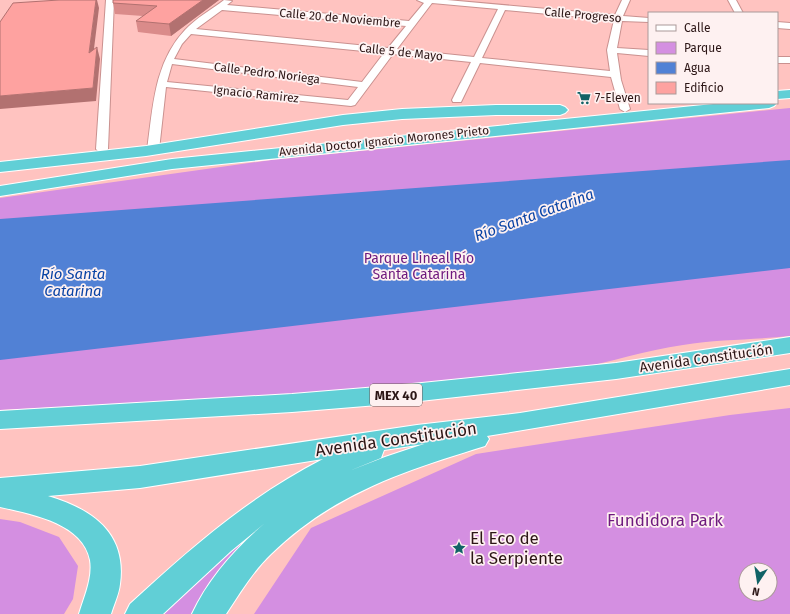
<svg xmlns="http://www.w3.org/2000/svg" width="790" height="614" viewBox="0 0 790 614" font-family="'Fira Sans',sans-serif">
<rect width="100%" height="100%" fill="#ffc3c0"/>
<path fill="#d48fe1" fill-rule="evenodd" d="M790 108V336C755 340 719 339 683 345 646 350 611 362 575 369L363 392 0 410V198L271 160Z
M790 408V614H254L311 528 476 454 730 415ZM746 570H770V594H746Z
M0 519 20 522 59 537 78 566 73 599 64 614H0Z
M251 535 198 601 191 614H157Z"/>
<path fill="#5181d5" d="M790 160V268L0 360V219Z"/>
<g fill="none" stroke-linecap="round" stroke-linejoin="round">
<g stroke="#ca918f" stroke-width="2">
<path id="street" d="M106 0H114L108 149 106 151H98L96 149Z
M224 0 232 1 227 5 409 21 424 3 417 0H447L615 15 622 0H630L623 16 649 18V22L622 21 617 48 649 50V56L617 53 621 80 630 109 625 112 620 109 611 77 480 63 462 100 461 102H453L452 100 471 62 393 54 355 105 351 106 166 87 159 150 157 152H149L147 150C153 107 154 63 185 30 196 18 211 10 224 0ZM432 3 498 9 474 57 397 49ZM222 10 406 26 388 48 196 29ZM505 10 614 20 607 50 610 71 482 58ZM191 34 384 53 362 82 174 59 182 44ZM172 64 358 87 348 100 167 82Z
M728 0H736L743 13H735Z
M777 22 790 23V29L777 28Z
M777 57H790V63H777Z"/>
</g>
<g stroke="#fff" stroke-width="2">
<path id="highway" d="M790 90V98L777 99V91Z
M723 103H777L774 106 769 108 172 169 0 196V186L172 159Z
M496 105H560L565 107 568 110 565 113 560 115H496L402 119 343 125 146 156 0 172V162L146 146 343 115 402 109Z
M790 337V353L616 379 402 403 292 412 0 429V411L292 394 402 385 616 363Z
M790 369V385L487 436 489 439 485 446C404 471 334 493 271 554 253 571 240 593 226 614H192C208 579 236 548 265 523L231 551 163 614H125L130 604C191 548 249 497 323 459L140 488 48 496C92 509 127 533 120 584 119 594 114 604 111 614H79C84 597 93 578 90 560 83 523 31 514 0 507V478L140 466 417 425 520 413ZM424 444 385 457 349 471 381 458 384 450Z"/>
</g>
<use href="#street" fill="#fff" fill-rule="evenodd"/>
<use href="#highway" fill="#61cfd6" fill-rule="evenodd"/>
</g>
<path fill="#da8b8a" d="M219 0 171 36 138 32 136 21 143 16 115 14 113 3Z"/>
<path fill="#b27170" d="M96 0H97L99 8 92 65 89 53Z
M203 0H219L171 36 169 24Z
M97 47 100 59 96 101 0 109V96L93 88Z"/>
<path fill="#fea2a0" stroke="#b27170" d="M59 0H96L89 53 97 47 93 88 0 96V22L13 3Z
M113 0H203L169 24 136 21 157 6 113 3Z"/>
<defs>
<g id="supermarket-bare" transform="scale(1.08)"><path d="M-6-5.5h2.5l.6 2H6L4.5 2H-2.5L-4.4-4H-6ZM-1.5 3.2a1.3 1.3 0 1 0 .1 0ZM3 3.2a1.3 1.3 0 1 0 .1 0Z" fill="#116266" stroke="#fef1f1" stroke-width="2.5" paint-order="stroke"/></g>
<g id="sight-bare" transform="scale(1.08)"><path d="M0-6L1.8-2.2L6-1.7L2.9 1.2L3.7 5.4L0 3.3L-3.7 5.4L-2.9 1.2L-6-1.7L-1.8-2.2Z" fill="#116266" stroke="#fef1f1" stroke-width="2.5" paint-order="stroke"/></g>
</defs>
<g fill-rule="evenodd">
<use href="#supermarket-bare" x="584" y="98"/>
<use href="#sight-bare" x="459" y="548"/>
</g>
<g text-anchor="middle" stroke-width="3.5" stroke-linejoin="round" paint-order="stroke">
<g font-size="12" fill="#2c1616" stroke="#fef1f1">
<text transform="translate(583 15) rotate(5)" y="4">Calle Progreso</text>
<text transform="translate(340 18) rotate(5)" y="4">Calle 20 de Noviembre</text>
<text transform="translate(401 52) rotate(6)" y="4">Calle 5 de Mayo</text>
<text transform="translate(267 73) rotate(7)" y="4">Calle Pedro Noriega</text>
<text transform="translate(256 94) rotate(6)" y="4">Ignacio Ramirez</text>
<text transform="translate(384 141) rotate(-6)" y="4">Avenida Doctor Ignacio Morones Prieto</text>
</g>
<g font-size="12" fill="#2c1616" stroke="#fef1f1" text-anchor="start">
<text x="595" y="102">7-Eleven</text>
</g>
<rect fill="#fef1f1" stroke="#6b5858" stroke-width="1" x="370" y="384" width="52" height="22" rx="3"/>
<g font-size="13" font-weight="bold" fill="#2c1616">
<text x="396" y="400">MEX 40</text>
</g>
<g font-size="14" fill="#6e197e" stroke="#fef1f1">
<text x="419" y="263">Parque Lineal Río<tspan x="419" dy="16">Santa Catarina</tspan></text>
</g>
<g font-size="14" fill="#2c1616" stroke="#fef1f1">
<text transform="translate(706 358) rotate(-8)" y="5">Avenida Constitución</text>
</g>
<g font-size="15" font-style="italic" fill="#0943a5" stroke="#fef1f1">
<text transform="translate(534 215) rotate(-20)" y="5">Río Santa Catarina</text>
<text x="73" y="279">Río Santa<tspan x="73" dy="17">Catarina</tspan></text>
</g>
<g font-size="17" fill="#2c1616" stroke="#fef1f1">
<text transform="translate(396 439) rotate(-8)" y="6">Avenida Constitución</text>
</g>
<g font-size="17" fill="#6e197e" stroke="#fef1f1">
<text x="665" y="526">Fundidora Park</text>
</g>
<g font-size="17" fill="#2c1616" stroke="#fef1f1" text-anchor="start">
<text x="470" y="544">El Eco de<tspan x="470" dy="20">la Serpiente</tspan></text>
</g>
</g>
<rect x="648" y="12" width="130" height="92" fill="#fef1f1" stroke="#aa9999"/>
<rect x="656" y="25" width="20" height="6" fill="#ffffff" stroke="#aa9999"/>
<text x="684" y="32" font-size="12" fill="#2c1616">Calle</text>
<rect x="656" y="42" width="20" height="12" fill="#d48fe1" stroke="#aa9999"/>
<text x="684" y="52" font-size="12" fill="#2c1616">Parque</text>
<rect x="656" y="62" width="20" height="12" fill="#5181d5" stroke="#aa9999"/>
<text x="684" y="72" font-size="12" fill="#2c1616">Agua</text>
<rect x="656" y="82" width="20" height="12" fill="#fea2a0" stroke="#aa9999"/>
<text x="684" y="92" font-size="12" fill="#2c1616">Edificio</text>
<g transform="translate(758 582) rotate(192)"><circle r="19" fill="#fef1f1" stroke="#aa9999"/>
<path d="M0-3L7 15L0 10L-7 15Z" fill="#116266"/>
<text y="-6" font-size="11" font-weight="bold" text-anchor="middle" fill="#2c1616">N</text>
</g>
</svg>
